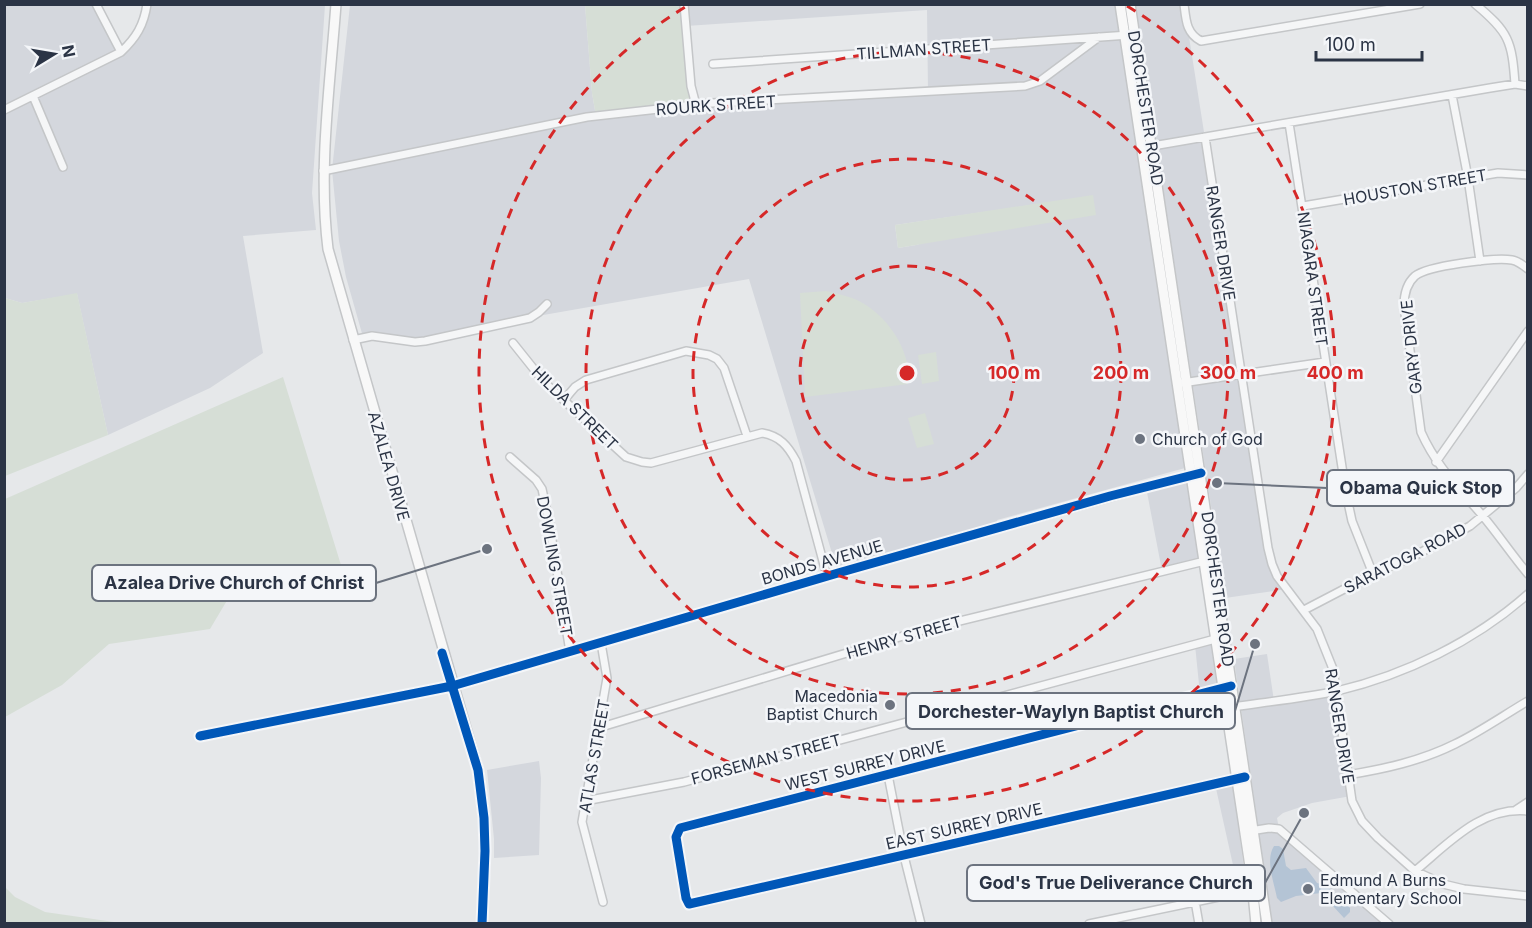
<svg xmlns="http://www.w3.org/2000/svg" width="1532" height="928" viewBox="0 0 1532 928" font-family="Inter,sans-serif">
<rect width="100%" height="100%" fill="#e6e8ea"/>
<path fill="#d4d7dd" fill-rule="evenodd" d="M5 5H96L121 52 134 40 147 5H325L312 193 316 230 243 236 263 353 210 388 108 435 77 294 22 303 5 298Z
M350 5H585L592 93 596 116 655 109 928 92 927 10 686 26 684 5H1115L1185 468 997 520 999 528 838 573 749 279 532 317 425 341 363 337 346 277 339 241 332 170ZM1093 196 916 245 898 248 895 225Z
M1135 5H1184L1272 564 1287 589 1225 598Z
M1186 476 1199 562 1162 571 1146 487Z
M1210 640 1218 689 1200 694 1195 645Z
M1267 654 1274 701 1337 691 1351 796 1312 803 1283 813 1277 818 1279 829 1390 923H1272L1234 659Z
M539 761 541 778 539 855 494 858V839L487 770Z
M1232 780 1247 891 1239 892 1215 784Z"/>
<path fill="#d6ded6" d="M585 5H684L696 105 596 116 592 93Z
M1093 195 1096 215 898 248 895 225Z
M826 291C839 294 854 297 866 305 891 321 912 354 908 384L805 397 800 293Z
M77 293 108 435 5 476V298L22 303Z
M936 352 939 381 922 384 918 355Z
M283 377 349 591 241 577 210 629 109 644 62 685 5 717V499Z
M925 413 934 444 917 448 908 418Z
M5 887 15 897 45 912 121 923H5Z"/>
<path fill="#b4c4d5" d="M1274 846H1279L1283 849 1286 866 1291 870 1306 868 1317 883 1325 885 1341 898 1350 908V912L1344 918 1321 893 1296 896 1281 902 1277 898C1274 882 1265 860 1274 846Z"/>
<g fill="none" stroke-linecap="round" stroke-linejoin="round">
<g stroke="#c4c6c8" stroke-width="10">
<path id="street" d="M96 4 121 52
M684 4 691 86 696 105
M1184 4C1186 20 1186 33 1201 41L1420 4
M1475 4C1509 32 1512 41 1515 84
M713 64 1129 35
M1452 95 1468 178 1480 261
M33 96 63 167
M4 110 121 52C136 38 144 25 147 4
M1289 123 1346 493 1352 521 1373 574
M1205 137 1268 548 1272 564 1277 576 1317 629 1333 669 1352 801 1362 821 1378 838 1415 871 1443 884 1464 889 1528 896
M1141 148 1490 88 1515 84 1528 86
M323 171 587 117 712 103 1025 86 1040 81 1099 37
M1303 206 1498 173 1528 175
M1528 269C1523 265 1518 261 1512 260 1495 257 1427 266 1415 276 1406 284 1404 295 1404 306L1421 432C1436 466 1458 487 1482 515 1498 534 1512 555 1528 574
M353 340 372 336 415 342 425 341 530 318 539 312 547 304
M513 343 545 383 626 457 642 462 651 463 762 433C780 436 788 446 796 461L827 576
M1182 383 1325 362
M564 400 575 387 586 380 686 351 709 355 717 359 724 368 747 436
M510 457 536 480 542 489 549 521 570 652
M1436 462 1528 331
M1304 610 1373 574 1416 555 1470 526 1516 488 1528 474
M601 643 607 678 582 822 603 902
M1226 687 680 828 676 837 686 898 689 904 1239 778
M1232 707C1267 702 1303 698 1337 691 1405 675 1475 641 1528 594
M598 728 923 630 1209 560
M200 736 452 686 827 576 1195 474
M888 775 904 856 921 924
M1347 775C1384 769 1421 761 1455 744 1480 732 1504 715 1528 701
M585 801 684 782 1219 638
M1516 810 1528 802
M1250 831 1269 828 1279 829 1389 924
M1415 871C1448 844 1481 806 1528 811
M1195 901 1199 924
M1089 924 1257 889"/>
</g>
<g stroke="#c4c6c8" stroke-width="12">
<path id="secondary" d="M336 4C330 86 318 168 328 249L478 770 484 818 485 851 482 924
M1120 4 1251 873 1256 924
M1130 4 1267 924"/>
</g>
<use href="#street" stroke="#f5f6f7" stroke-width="7"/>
<use href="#secondary" stroke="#f8f8f8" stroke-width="9"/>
<g stroke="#f4f6f9" stroke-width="13">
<path id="cycleway" d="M442 653 478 770 484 818 485 851 482 924
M1231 686 680 828 676 837 686 898 689 904 1245 777
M200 736 452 686 838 573 1110 496 1201 473"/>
</g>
<use href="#cycleway" stroke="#0057b8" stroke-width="9"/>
</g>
<g fill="none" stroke="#d62828" stroke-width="3" stroke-dasharray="10 8">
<circle cx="907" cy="373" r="107"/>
<circle cx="907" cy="373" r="214"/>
<circle cx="907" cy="373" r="321"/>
<path d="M1127 6A428 428 0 1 1 687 6"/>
</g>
<g fill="#6c737f" stroke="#f4f6f9" stroke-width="2">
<circle cx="1140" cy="439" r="6"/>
<circle cx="890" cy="705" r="6"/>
<circle cx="1308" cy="889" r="6"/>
</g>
<g text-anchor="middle" stroke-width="5" stroke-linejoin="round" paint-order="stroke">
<g font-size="16" fill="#2b3445" stroke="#f4f6f9">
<text transform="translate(924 49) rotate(-4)" y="6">TILLMAN STREET</text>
<text transform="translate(716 105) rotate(-4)" y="6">ROURK STREET</text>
<text transform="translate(1146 108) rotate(81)" y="6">DORCHESTER ROAD</text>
<text transform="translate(1415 187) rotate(-10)" y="6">HOUSTON STREET</text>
<text transform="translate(1221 243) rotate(81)" y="6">RANGER DRIVE</text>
<text transform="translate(1313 279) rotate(82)" y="6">NIAGARA STREET</text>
<text transform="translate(1411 347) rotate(-96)" y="6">GARY DRIVE</text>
<text transform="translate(575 408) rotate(44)" y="6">HILDA STREET</text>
<text transform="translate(389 466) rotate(74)" y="6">AZALEA DRIVE</text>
<text transform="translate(1405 558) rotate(-27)" y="6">SARATOGA ROAD</text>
<text transform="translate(822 562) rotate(-16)" y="6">BONDS AVENUE</text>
<text transform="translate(555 566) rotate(80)" y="6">DOWLING STREET</text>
<text transform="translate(1218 589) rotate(82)" y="6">DORCHESTER ROAD</text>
<text transform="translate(904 637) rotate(-16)" y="6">HENRY STREET</text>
<text transform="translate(1340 726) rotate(81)" y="6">RANGER DRIVE</text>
<text transform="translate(594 756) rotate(-80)" y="6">ATLAS STREET</text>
<text transform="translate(766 759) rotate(-15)" y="6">FORSEMAN STREET</text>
<text transform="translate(865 765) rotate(-14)" y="6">WEST SURREY DRIVE</text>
<text transform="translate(964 826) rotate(-13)" y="6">EAST SURREY DRIVE</text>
</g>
<g font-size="16" fill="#2b3445" stroke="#f4f6f9" text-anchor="start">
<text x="1152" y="445">Church of God</text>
<text x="878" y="702" text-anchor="end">Macedonia<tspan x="878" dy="18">Baptist Church</tspan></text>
<text x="1320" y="886">Edmund A Burns<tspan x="1320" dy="18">Elementary School</tspan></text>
</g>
</g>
<circle cx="907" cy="373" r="9" fill="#d62828" stroke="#f4f6f9" stroke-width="3"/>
<g font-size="18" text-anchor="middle" font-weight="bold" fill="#d62828" stroke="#f4f6f9" stroke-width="5" stroke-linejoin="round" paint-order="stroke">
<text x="1014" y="379">100 m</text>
<text x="1121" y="379">200 m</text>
<text x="1228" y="379">300 m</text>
<text x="1335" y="379">400 m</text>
</g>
<path fill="none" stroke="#6c737f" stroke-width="2" d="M1217 483L1327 488M487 549L376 583M1255 644L1235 711M1304 813L1265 883"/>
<g fill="#6c737f" stroke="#f4f6f9" stroke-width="2">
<circle cx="1217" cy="483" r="6"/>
<circle cx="487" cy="549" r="6"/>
<circle cx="1255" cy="644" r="6"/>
<circle cx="1304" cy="813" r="6"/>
</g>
<g fill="#f4f6f9" stroke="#6c737f" stroke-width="2">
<rect x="1327" y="470" width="187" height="36" rx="6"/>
<rect x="92" y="565" width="284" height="36" rx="6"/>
<rect x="906" y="693" width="329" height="36" rx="6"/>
<rect x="967" y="865" width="298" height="36" rx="6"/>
</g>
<g font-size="18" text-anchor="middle" font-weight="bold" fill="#2b3445">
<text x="1421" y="494">Obama Quick Stop</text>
<text x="234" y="589">Azalea Drive Church of Christ</text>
<text x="1071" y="718">Dorchester-Waylyn Baptist Church</text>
<text x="1116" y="889">God's True Deliverance Church</text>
</g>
<rect width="1532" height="928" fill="none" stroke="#2b3445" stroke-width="12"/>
<g transform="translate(54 54) rotate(79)" stroke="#f4f6f9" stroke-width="4.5" paint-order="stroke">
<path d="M0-4.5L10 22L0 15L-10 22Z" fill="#2b3445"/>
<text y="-9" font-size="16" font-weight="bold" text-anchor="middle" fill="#2b3445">N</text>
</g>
<path d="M1316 51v9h106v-9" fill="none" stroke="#2b3445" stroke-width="3"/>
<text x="1325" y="51" font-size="18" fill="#2b3445" stroke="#f4f6f9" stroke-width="4.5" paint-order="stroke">100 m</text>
</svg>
